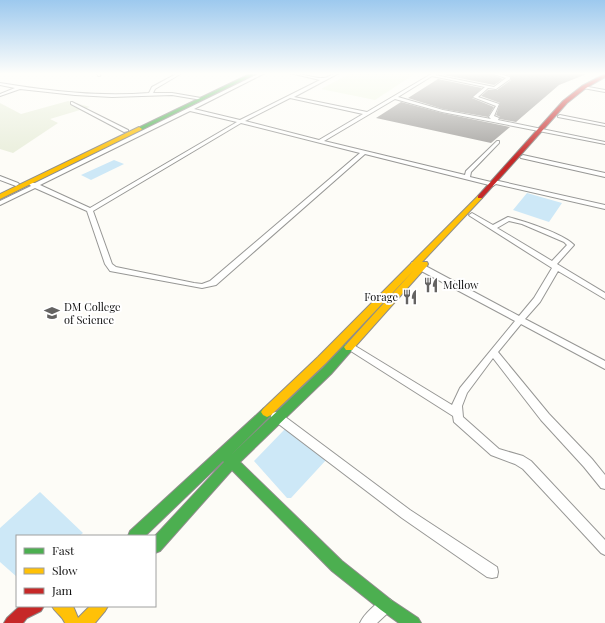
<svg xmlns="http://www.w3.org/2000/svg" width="605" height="623" viewBox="0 0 605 623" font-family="'Playfair Display',serif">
<rect width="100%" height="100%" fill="#fdfcf7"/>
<path fill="#e9eedb" d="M68 101 90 107 50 119 58 123 13 153 0 149V103L21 114Z"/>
<path fill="#f0f6e1" d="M351 73H416L375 100 321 89Z"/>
<path fill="#cde8f7" d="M114 160 124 164 91 180 81 175Z
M527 193 562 203 549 222 513 210Z
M285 429 327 459 291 498H287L254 461Z
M40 492 83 533 79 536H17V577L0 562V528Z"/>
<path fill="#a19f9c" d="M448 73H489L503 79 494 85 444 75Z
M501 73H589L559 85 516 122 500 119V117L496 115 500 103 481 96 488 90H497L511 80V76Z
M438 79 482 88 472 98 494 107 488 117 443 109 408 98Z
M401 102 442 113 510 127 491 143 376 118Z"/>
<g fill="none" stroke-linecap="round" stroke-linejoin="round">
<g stroke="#979795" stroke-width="2">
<path id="street" d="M97 73H101L100 76H98Z
M178 73H182L155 89 153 93H172L201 98 202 100 172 95 112 97 75 95 20 89 0 96V94L15 88 0 85V83C49 91 98 97 149 93L152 87Z
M260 73H265L194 109 240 120 320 80 290 73C299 73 317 79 323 78 329 78 332 73 339 73L294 97 367 112 433 73H437L435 75 494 87 506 78 490 73H496L510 77V79L496 89 488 88 478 97 499 104 494 116 499 118 498 120 605 142V144L442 112 395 99 324 141 465 175 466 171 497 141H499V143L471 172 470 177 491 182 494 180 605 205V209L496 184 493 186 365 154 216 285 202 288 110 271 105 264 87 211 35 188 0 205V201L31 186 29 184 30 183H35ZM432 76 485 87 473 97 496 106 489 117 491 119 443 110 398 97ZM290 98 363 114 319 140 245 121ZM190 111 237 122 90 208 40 185ZM241 123 360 153 210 281 202 284 194 283 116 267 112 264 93 211Z
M583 86 605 90V92L583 88Z
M72 102 128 130V131L124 132 71 104V102Z
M560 115 605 124V126L558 117V116Z
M523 155 605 173V177L521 158 520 157Z
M0 176 18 183 19 184 16 186 0 180Z
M472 213 493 225 508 217C524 221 564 234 574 245L557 264 605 293V299L558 271 540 302 525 319 605 361V369L521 324 498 352 549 414 592 459 605 475V489L601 488 584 467 541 420 493 358 467 393 462 406 463 417 499 449 523 456 531 461 605 540V555L601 553 523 469 515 464 491 455 454 422 453 416 346 348 345 346 346 344H352L452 405 460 388 515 321 412 266 411 264 412 262H418L519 316 534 298 552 268 470 216 469 215ZM509 221 522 224 564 242 567 245 552 261 497 228Z
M276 412 280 413 410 510 497 567 498 572 497 577 492 578 487 577 402 518 272 419 271 416 272 413Z
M386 598 391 600 393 605 391 610 377 623H360C364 614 377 602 386 598Z"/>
</g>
<g stroke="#8e8d8b" stroke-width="2">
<path id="fast" d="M252 73H257L141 130 136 129Z
M349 343 352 344 354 347 352 350 331 374 240 462 342 561 391 600 418 618 421 623H399L381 610 332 571 232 470 160 551 155 553V536L224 462 223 461 145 536H128L130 531 263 409 267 407 271 409 273 412 271 415 232 454 323 368 346 344Z"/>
</g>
<g stroke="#8e8d8b" stroke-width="2">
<path id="slow" d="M139 127 142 129 141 130 0 199V194Z
M480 195 482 196V198L422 262H427L428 264 427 266 352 350H346L344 347 414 270 326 363 271 415 267 417 263 415 261 412 263 409 318 357 478 196Z
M52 606H73L78 618 90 606H108L105 611 95 623H65C61 614 56 614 52 606Z"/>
</g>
<g stroke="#8e8d8b" stroke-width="2">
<path id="jam" d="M605 74V77L586 88 567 103 482 198H478V196L563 101 582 86Z
M20 606H44L41 611 27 618 23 623H4L7 618Z"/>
</g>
<use href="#street" fill="#fffffe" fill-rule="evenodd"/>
<use href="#fast" fill="#4caf50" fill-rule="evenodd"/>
<use href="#slow" fill="#ffc107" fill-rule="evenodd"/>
<use href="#jam" fill="#c62828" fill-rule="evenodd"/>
</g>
<linearGradient id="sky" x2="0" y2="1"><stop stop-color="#9dc9ee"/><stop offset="0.46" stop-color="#fefefb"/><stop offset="1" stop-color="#fefefb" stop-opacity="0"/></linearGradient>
<rect width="605" height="160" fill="url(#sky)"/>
<defs>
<g id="restaurant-bare" transform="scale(1.2)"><path d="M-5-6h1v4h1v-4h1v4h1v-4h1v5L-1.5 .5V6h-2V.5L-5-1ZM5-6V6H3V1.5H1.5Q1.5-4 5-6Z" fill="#646362" stroke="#fff" stroke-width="2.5" paint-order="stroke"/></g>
<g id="university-bare" transform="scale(1.2)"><path d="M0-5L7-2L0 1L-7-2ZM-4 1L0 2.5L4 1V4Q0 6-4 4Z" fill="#646362" stroke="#fff" stroke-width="2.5" paint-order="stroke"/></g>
</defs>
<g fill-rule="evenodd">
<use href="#restaurant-bare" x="431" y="285"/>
<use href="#restaurant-bare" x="410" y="297"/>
<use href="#university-bare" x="52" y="313"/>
</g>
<g text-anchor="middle" stroke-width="4" stroke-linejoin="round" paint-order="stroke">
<g font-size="11" fill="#111" stroke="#fff" text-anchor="start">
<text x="443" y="289">Mellow</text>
<text x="398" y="301" text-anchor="end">Forage</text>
<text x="64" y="311">DM College<tspan x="64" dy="13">of Science</tspan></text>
</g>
</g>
<rect x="16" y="535" width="140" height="72" fill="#ffffff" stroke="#a0a0a0"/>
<rect x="24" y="548" width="20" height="6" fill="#4caf50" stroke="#a0a0a0"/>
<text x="52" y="555" font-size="12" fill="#111111">Fast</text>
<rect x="24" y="568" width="20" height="6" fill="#ffc107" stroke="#a0a0a0"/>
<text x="52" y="575" font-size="12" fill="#111111">Slow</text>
<rect x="24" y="588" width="20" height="6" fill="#c62828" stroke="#a0a0a0"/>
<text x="52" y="595" font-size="12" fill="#111111">Jam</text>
</svg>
